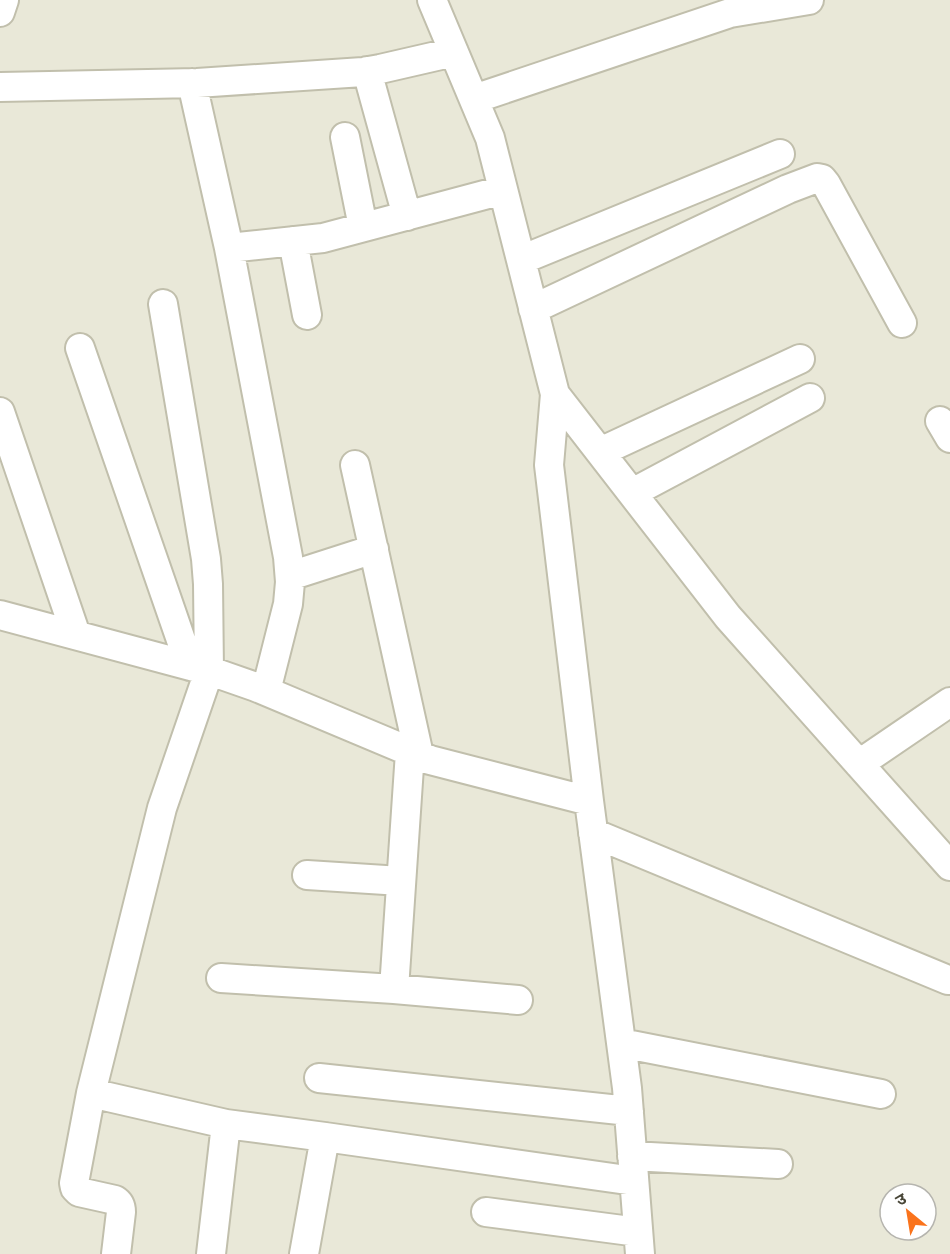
<svg xmlns="http://www.w3.org/2000/svg" width="950" height="1254" viewBox="0 0 950 1254" font-family="'Golos Text','Noto Sans Devanagari',sans-serif">
<rect width="100%" height="100%" fill="#f5f4ea"/>
<path fill="#e9e8d8" fill-rule="evenodd" d="M0 0H950V1254H0ZM890 1194H926V1230H890Z"/>
<g fill="none" stroke-linecap="round" stroke-linejoin="round">
<g stroke="#c1bfac" stroke-width="32">
<path id="minor" d="M432 0 490 138 555 394 728 617 950 866
M0 12 4 0
M367 71 407 216
M192 83 229 248 288 557 290 582 288 604 266 691
M0 87 197 83 363 72 380 69 454 52
M474 99 730 13 809 0
M345 137 363 227
M293 241 307 315
M229 248 323 238 503 190
M521 260 780 154
M533 309 788 189 817 178 822 179 826 184 902 323
M80 348 190 666
M555 394 549 465 589 801 627 1088 640 1254
M0 412 76 635
M940 421 950 438
M600 452 800 359
M355 465 419 755
M632 493 810 398
M290 576 374 549
M0 615 213 672 256 687 430 760 589 801
M859 764 950 702
M593 833 948 980
M307 875 401 881
M221 978 394 989 518 1000
M394 989 410 752
M621 1043 881 1094
M319 1078 629 1111
M91 1093 226 1124 325 1137 634 1181
M632 1156 778 1164
M486 1212 638 1232
M116 1254 121 1212C121 1206 120 1203 115 1200L79 1192 75 1188 74 1183 91 1093 162 808 209 671 208 584 206 559 163 304
M211 1254 226 1124
M304 1254 325 1137"/>
</g>
<use href="#minor" stroke="#fff" stroke-width="28"/>
</g>
<g transform="translate(908 1212) rotate(330)"><circle r="28" fill="#ffffff" stroke="#b6b5af" stroke-width="1.5"/>
<path d="M0-4.5L10 22L0 15L-10 22Z" fill="#fa731c"/>
<text y="-9" font-size="16" font-weight="bold" text-anchor="middle" fill="#494738">उ</text>
</g>
</svg>
